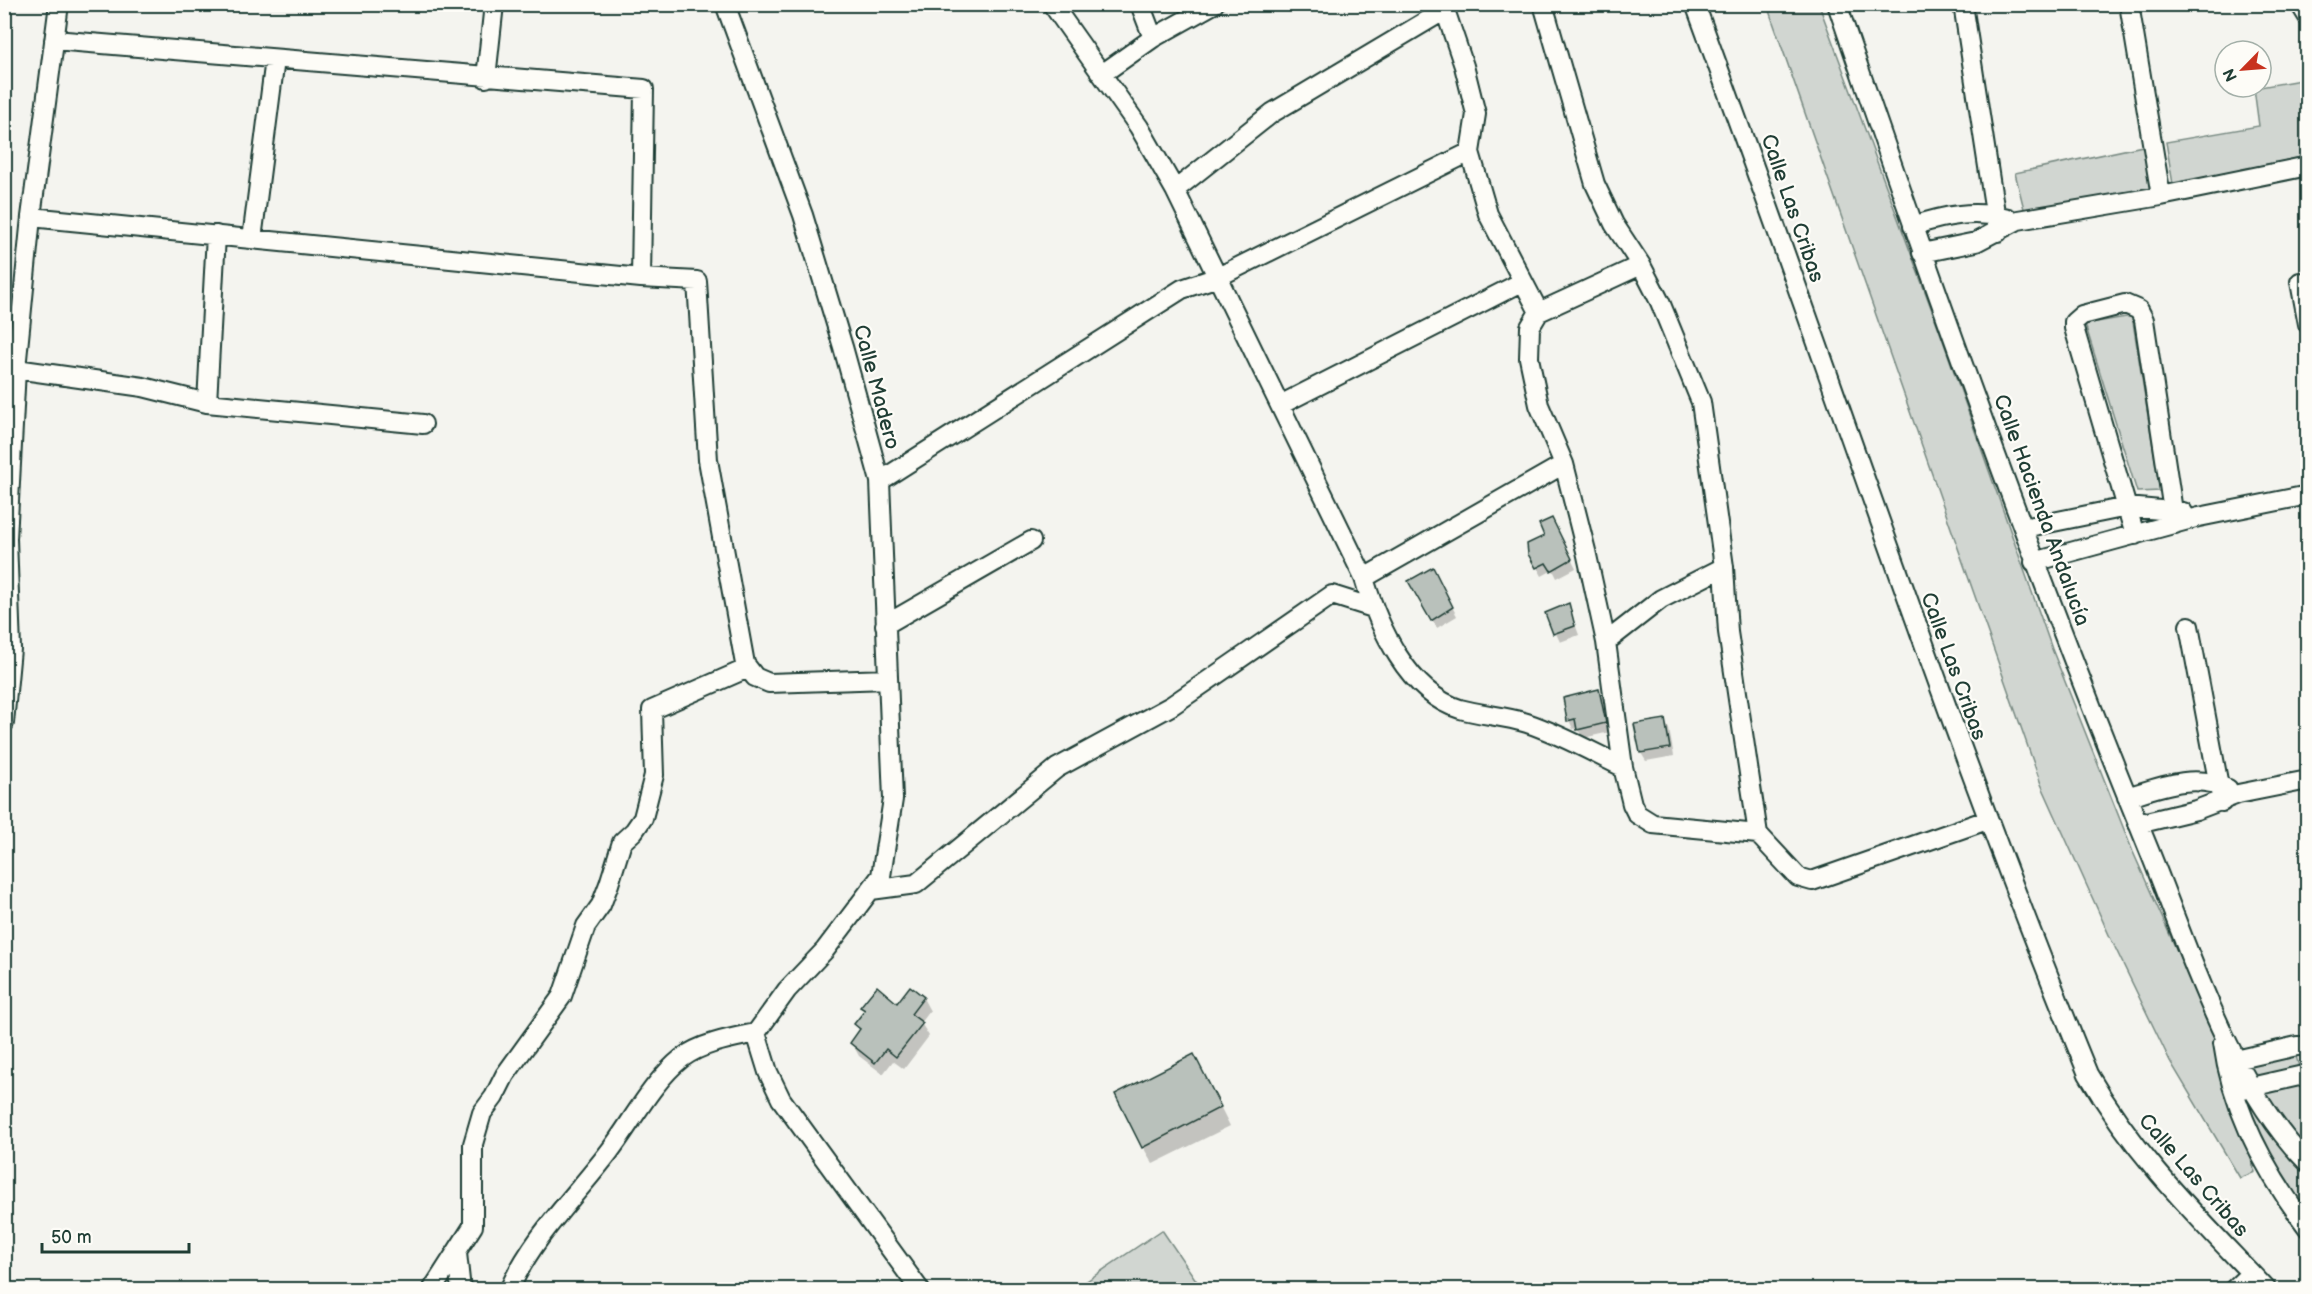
<svg xmlns="http://www.w3.org/2000/svg" width="2312" height="1294" viewBox="0 0 2312 1294" font-family="'Balsamiq Sans',sans-serif">
<rect width="100%" height="100%" fill="#f4f4ef"/>
<filter id="ink" filterUnits="userSpaceOnUse"><feTurbulence type="fractalNoise" baseFrequency=".0167" numOctaves="2"/><feDisplacementMap in="SourceGraphic" scale="12" xChannelSelector="R" yChannelSelector="G"/><feConvolveMatrix kernelMatrix="1 2 1 2 8 2 1 2 1" color-interpolation-filters="sRGB"/></filter>
<g filter="url(#ink)">
<path fill="#d1d6d1" stroke="#788a82" stroke-width="1.5" d="M1767 5H1819L1940 332 2052 649 2133 852 2213 1032 2255 1172 2240 1178 2170 1061 2110 937 2041 784Z
M2307 79V156L2173 184 2166 142 2259 126 2254 88Z
M2143 146 2151 190 2025 213 2015 173Z
M2132 316 2160 491 2137 492 2085 324Z
M2295 1052 2303 1082H2307V1216L2282 1187 2242 1099 2266 1100 2247 1063Z
M1162 1230 1202 1289H1075Z"/>
<path fill="#0003" d="M1556 528 1576 568 1557 578 1553 570 1542 576 1530 554Z
M1437 578 1457 616 1437 628 1410 582Z
M1568 605 1579 635 1560 642 1547 614Z
M1599 690 1604 699 1610 732 1583 738 1578 728 1573 729 1569 720Z
M1664 720 1669 729 1674 756 1646 761 1641 753Z
M911 988 923 998 930 1011 921 1023 929 1036 904 1069 893 1061 883 1074 859 1056 852 1043 860 1031 856 1024 865 1012 862 1007 897 1005Z
M1204 1074 1230 1126 1153 1164 1143 1147Z"/>
<path fill="#b9c1bb" stroke="#1f3d34" stroke-width="1.5" d="M1552 518 1572 559 1551 571 1546 563 1536 568 1528 554 1527 544 1544 536 1539 524Z
M1433 567 1453 607 1431 621 1408 581Z
M1569 603 1575 626 1553 634 1545 613Z
M1599 689 1606 723 1577 730 1575 719 1567 721 1563 698Z
M1665 719 1670 748 1640 753 1634 724Z
M877 986 897 1003 910 986 924 997 911 1014 923 1023 896 1057 886 1049 875 1063 850 1043 860 1029 854 1024 865 1010 860 1007Z
M1194 1054 1221 1107 1142 1148 1115 1094Z"/>
<g fill="none" stroke-linecap="round" stroke-linejoin="round">
<g stroke="#1f3d34" stroke-width="22">
<path id="street" d="M725 4 803 215 843 347 880 481 893 799 881 876 825 950 787 990 756 1033
M1052 4 1139 127 1175 190 1364 578C1378 626 1408 693 1460 709 1482 715 1505 716 1527 723 1560 734 1592 752 1623 767
M1140 4 1153 38
M1443 4 1464 66 1476 114 1470 152 1488 214 1539 312 1530 327 1529 358 1539 405 1564 464 1586 551 1606 642 1623 767 1632 804 1637 814 1653 824 1758 834 1798 877 1812 881 1987 820
M1543 4 1595 184 1614 224 1641 265 1660 302 1701 402 1724 567 1728 632 1758 834
M1695 4C1827 361 1944 722 2088 1074 2137 1159 2200 1219 2267 1290
M1837 4C1934 289 2035 572 2149 850 2189 949 2232 1088 2308 1163
M1963 4 1998 232
M2129 4 2161 196
M2300 4 2308 17
M54 40 644 89 641 278
M1102 74 1153 38 1214 4
M486 78 494 4
M1175 190 1272 113 1445 10
M31 217 641 278 697 281 708 460 745 664 755 677 769 683 888 679
M1913 226C1945 215 1974 210 2008 218
M252 239 275 59
M1922 253 1976 242 2018 220 2161 196 2308 166
M2300 282 2308 324
M1539 312 1641 265
M16 369 143 387 207 403 423 424
M207 403 216 235
M1280 405 1522 282
M880 481 1182 289 1218 277 1470 152
M2024 528 2127 507 2183 512
M2135 535 2074 328V322L2082 315 2125 304 2139 310 2144 320 2175 524
M2034 562 2199 517 2308 495
M1364 578 1564 464
M885 625 1031 541
M2189 626 2222 802
M1606 642 1661 599 1724 567
M4 723 11 649 7 539 16 369 31 217 59 4
M2127 797C2159 787 2196 772 2228 789
M2138 824 2196 810 2238 794 2308 780
M871 890 916 884 1057 768 1171 706 1332 595 1373 608
M2223 1043C2232 1111 2267 1174 2308 1228
M2227 1062 2297 1046H2308
M2242 1089 2308 1074
M457 1253 461 1290
M432 1290 473 1226V1144L482 1113 494 1097 505 1075 562 996 586 926 601 905 609 884 622 842 634 831 643 818 654 775 652 710 748 668
M509 1290C533 1236 574 1198 609 1152 632 1122 652 1082 682 1058 702 1043 732 1038 756 1033L768 1072 781 1099 920 1290
M2233 1290 2251 1273"/>
</g>
<use href="#street" stroke="#fdfcf7" stroke-width="18"/>
</g>
</g>
<g text-anchor="middle" stroke-width="4.5" stroke-linejoin="round" paint-order="stroke">
<g font-size="21" fill="#1f3d34" stroke="#fdfcf7">
<text transform="translate(1793 208) rotate(71)" y="7">Calle Las Cribas</text>
<text transform="translate(877 387) rotate(75)" y="7">Calle Madero</text>
<text transform="translate(2042 510) rotate(70)" y="7">Calle Hacienda Andalucía</text>
<text transform="translate(1954 666) rotate(70)" y="7">Calle Las Cribas</text>
<text transform="translate(2194 1175) rotate(49)" y="7">Calle Las Cribas</text>
</g>
</g>
<rect width="2312" height="1294" fill="none" stroke="#fdfcf7" stroke-width="24"/>
<rect x="12" y="12" width="2288" height="1270" fill="none" stroke="#1f3d34" stroke-width="2" filter="url(#ink)"/>
<g transform="translate(2243 69) rotate(245)"><circle r="28" fill="#fdfcf7" stroke="#a4b0a9" stroke-width="1.5"/>
<path d="M0-4.5L10 22L0 15L-10 22Z" fill="#c8321e"/>
<text y="-9" font-size="16" font-weight="bold" text-anchor="middle" fill="#1f3d34">N</text>
</g>
<path d="M42 1243v9h147v-9" fill="none" stroke="#1f3d34" stroke-width="3"/>
<text x="51" y="1243" font-size="18" fill="#1f3d34" stroke="#fdfcf7" stroke-width="4.5" paint-order="stroke">50 m</text>
</svg>
